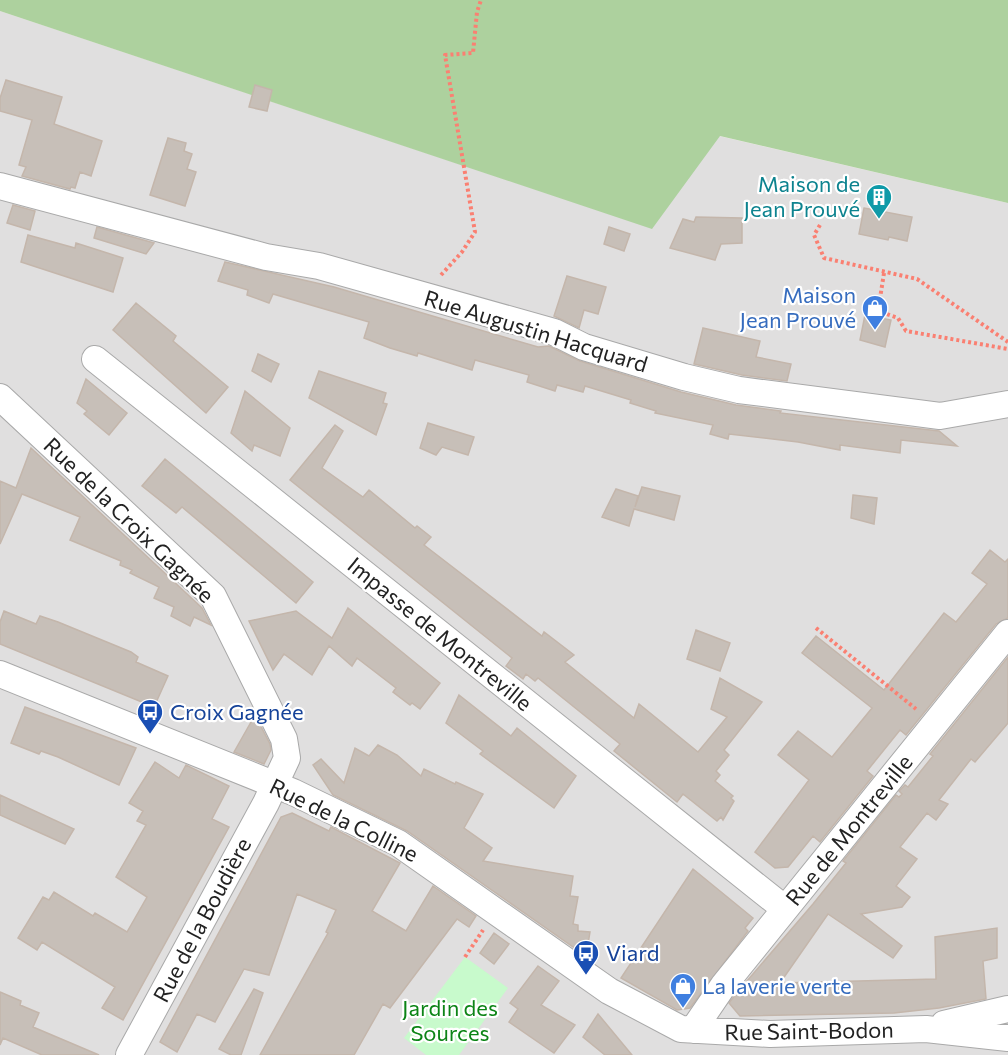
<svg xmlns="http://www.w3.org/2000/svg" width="1008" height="1055" viewBox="0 0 1008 1055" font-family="Commissioner,sans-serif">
<rect width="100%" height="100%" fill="#f2efe9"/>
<path fill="#e0dfdf" d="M0 11 651 228 719 136 1008 203V1055H0Z"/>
<path fill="#add19e" d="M0 0H1008V203L720 136 652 229 0 11Z"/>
<path fill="#c8facc" d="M465 957 508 988 459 1055H426L404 1038Z"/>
<path fill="#c7bfb8" stroke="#c4b6ab" stroke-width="1.5" d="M6 80 62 97 54 124 102 141 91 176 80 172 75 188 71 187 70 189 22 176 26 167 19 165 32 120 0 111V98Z
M255 85 272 90 267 111 249 107Z
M168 138 186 143 184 151 192 154 187 169 196 172 185 206 150 195Z
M13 205 35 211 30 230 7 223Z
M864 208 912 217 907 241 889 237 888 240 859 234Z
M696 217 742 218V243L721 244 715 260 670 248 683 219 694 222Z
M97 227 154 243 146 254 94 238Z
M609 227 630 234 624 251 604 244Z
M28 235 75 248 76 243 123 258 113 292 21 262Z
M225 262 334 287 538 347 549 346 580 361 681 392 736 405 781 411 780 413 939 431 957 446 901 440 900 453 840 445V450L798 442 729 434 728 439 710 434 713 425 655 413 656 411 630 403 631 400 585 386 583 392 557 385 555 391 527 382 529 375 475 360 472 370 418 353 417 356 390 348 364 338 369 322 273 294 269 303 247 295 248 290 218 281Z
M567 276 606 287 598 314 584 310 579 328 554 316Z
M136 303 176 336 173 341 228 387 206 413 113 330Z
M865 315 891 320 885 347 860 340Z
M703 328 760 341 756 357 791 364 787 381 742 375 694 364Z
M258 354 279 364 271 382 252 371Z
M319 371 386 393 383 403 387 404 376 435 309 398Z
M86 379 127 413 109 435 84 414 87 411 77 403Z
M245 391 290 428 280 456 254 445 252 451 231 433Z
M428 423 474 437 468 455 442 447 436 455 420 448Z
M335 425 343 431 322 468 363 497 369 490 415 528 417 526 431 537 424 545 542 636 544 632 574 655 565 662 634 718 639 704 698 752 727 717 711 709 720 678 762 702 724 750 729 755 716 771 720 775 715 781 733 796 731 798 734 801 723 820 721 817 717 821 683 794 677 802 614 751 620 744 538 678 535 681 526 674 523 679 506 666 512 658 290 480Z
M31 448 202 608 211 625 194 617 190 626 171 616 174 607 154 598 159 587 130 573 132 570 120 565 121 561 70 540 80 517 22 494 0 544V481L16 488Z
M165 459 313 582 296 603 182 507 176 513 142 486Z
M642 487 680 496 674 520 634 509 629 526 602 517 616 489 638 496 635 507Z
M853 495 877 498 874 524 851 518Z
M990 550 1005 562 1008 559V618L996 624 906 735 900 730 867 771 873 776 820 842 813 836 788 867 775 868 755 852 809 780 778 755 798 731 832 757 872 708 802 653 816 636 884 690 944 613 956 622 987 584 972 573Z
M348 608 440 683 420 709 412 703 410 705 393 692 396 688 357 658 352 666 329 646 312 675 284 654 273 670 249 621 296 611 332 638Z
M4 611 36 624 40 616 58 622 131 652 138 657 136 662 168 676 154 707 0 644V622Z
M696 630 730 643 720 671 687 659Z
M1008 657V723L975 762 971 759 939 800 948 804 936 820 927 813 900 847 917 859 896 886 910 897 902 907 861 914 902 946 893 958 828 914 780 983 936 979 935 937 997 928V958L983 961 986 999 939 1008 894 1013 740 1016 729 1003 735 995 813 904 846 863 843 861 896 795 899 797 902 794 899 791 905 785 908 787 933 756 930 754Z
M459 695 511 736 517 728 576 776 554 808 480 754 483 751 446 723Z
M25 707 136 748 119 785 58 757 41 751 39 754 11 743Z
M255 715 270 744 271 750 264 764 234 752Z
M378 745 397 755 421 776 424 769 455 784 456 782 483 794 464 828 492 848 483 861 573 876 570 896 578 897 573 924 578 925V931L590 932 586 956 407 831 333 795 313 765 321 759 344 783 355 748 369 756Z
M155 762 179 778 186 765 229 786 212 819 229 827 123 1020 102 1008 115 987 42 942 37 950 18 938 43 897 49 900 54 892 93 916 95 913 127 932 147 897 116 877 146 825 137 821 143 811 129 803Z
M0 795 74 829 65 844 0 815Z
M292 813 329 831 331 827 400 863 372 911 406 931 433 886 476 916 469 927 457 919 390 1008 383 1004 354 1055H260L328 933 326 932 336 910 297 894 269 975 244 969 215 1022 197 1014 177 1052 160 1042 281 817Z
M693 869 753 918 745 928 748 931 690 1008 677 1010 621 978Z
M494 933 509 944 494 964 480 953Z
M538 966 559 981 541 1005 575 1025 554 1053 509 1022 518 1009 510 1003Z
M254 989 263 993 241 1055H231L219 1049Z
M0 992 21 1001 20 1005 39 1013 33 1027 99 1055H42L3 1038 0 1045Z
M598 1014 632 1055H605L583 1037Z"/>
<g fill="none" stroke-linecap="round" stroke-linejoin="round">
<g stroke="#a9a9a9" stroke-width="28">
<path id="street" d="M0 186 266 257 319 266 554 332 584 347 684 377 739 390 940 416 1008 404
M95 359 785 909
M0 397 213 596 284 739 287 758 266 803 129 1055
M0 674 293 792 398 843 609 991 681 1029 770 1034 926 1029 1008 1038
M944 1024 1008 1009
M693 1030 723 986 1008 633"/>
</g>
<path stroke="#fa8072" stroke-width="4" stroke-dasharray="3 3" stroke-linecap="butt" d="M820 225 814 235 824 258 917 279 1008 342
M884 273 878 311 898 318 906 331 1008 349
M441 275 462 252 475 232 445 55 473 53 477 12 481 0
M816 628 916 709
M465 957 483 930"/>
<use href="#street" stroke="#fff" stroke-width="26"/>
</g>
<defs>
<g id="building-pin" transform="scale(1.35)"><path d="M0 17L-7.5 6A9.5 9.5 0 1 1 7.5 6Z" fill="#0f9aa8" stroke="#fff"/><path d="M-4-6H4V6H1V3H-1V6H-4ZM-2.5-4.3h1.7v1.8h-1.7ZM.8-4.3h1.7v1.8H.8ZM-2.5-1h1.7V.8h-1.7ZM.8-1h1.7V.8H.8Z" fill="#fff"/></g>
<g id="shop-pin" transform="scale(1.35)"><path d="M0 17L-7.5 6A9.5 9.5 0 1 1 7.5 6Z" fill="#3f7fe0" stroke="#fff"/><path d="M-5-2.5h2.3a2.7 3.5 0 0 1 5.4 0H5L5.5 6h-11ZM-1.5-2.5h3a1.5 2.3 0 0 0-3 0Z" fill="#fff"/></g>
<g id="bus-pin" transform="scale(1.35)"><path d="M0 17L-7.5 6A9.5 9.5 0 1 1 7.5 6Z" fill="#1a4fb4" stroke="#fff"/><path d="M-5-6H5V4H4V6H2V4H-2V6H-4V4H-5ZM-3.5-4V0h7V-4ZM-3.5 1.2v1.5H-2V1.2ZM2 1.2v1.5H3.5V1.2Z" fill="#fff"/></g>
</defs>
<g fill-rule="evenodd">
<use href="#building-pin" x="879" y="197"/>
<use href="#shop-pin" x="875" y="308"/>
<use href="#bus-pin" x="150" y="712"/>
<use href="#bus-pin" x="586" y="953"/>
<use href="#shop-pin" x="683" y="986"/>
</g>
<g text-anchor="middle" stroke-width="4.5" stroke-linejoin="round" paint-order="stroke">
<g font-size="22" fill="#0d838f" stroke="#fff" text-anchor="end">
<text x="860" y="192">Maison de<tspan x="860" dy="25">Jean Prouvé</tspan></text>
</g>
<g font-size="22" fill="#366cbe" stroke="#fff" text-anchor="end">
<text x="856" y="303">Maison<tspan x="856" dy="25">Jean Prouvé</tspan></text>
<text x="702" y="994" text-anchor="start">La laverie verte</text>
</g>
<g font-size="22" fill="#222" stroke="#fff">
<text transform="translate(536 331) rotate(17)" y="8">Rue Augustin Hacquard</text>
<text transform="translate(129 520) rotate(44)" y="8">Rue de la Croix Gagnée</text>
<text transform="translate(440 634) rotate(39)" y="8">Impasse de Montreville</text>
<text transform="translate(344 820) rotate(26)" y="8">Rue de la Colline</text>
<text transform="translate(849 830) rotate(-51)" y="8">Rue de Montreville</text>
<text transform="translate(202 920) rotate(-62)" y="8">Rue de la Boudière</text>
<text transform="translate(809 1031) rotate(-1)" y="8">Rue Saint-Bodon</text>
</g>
<g font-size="22" fill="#164399" stroke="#fff" text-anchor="start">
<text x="170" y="720">Croix Gagnée</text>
<text x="606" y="961">Viard</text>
</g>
<g font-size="22" fill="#0c8416" stroke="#fff">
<text x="450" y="1016">Jardin des<tspan x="450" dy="25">Sources</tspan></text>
</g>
</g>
</svg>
